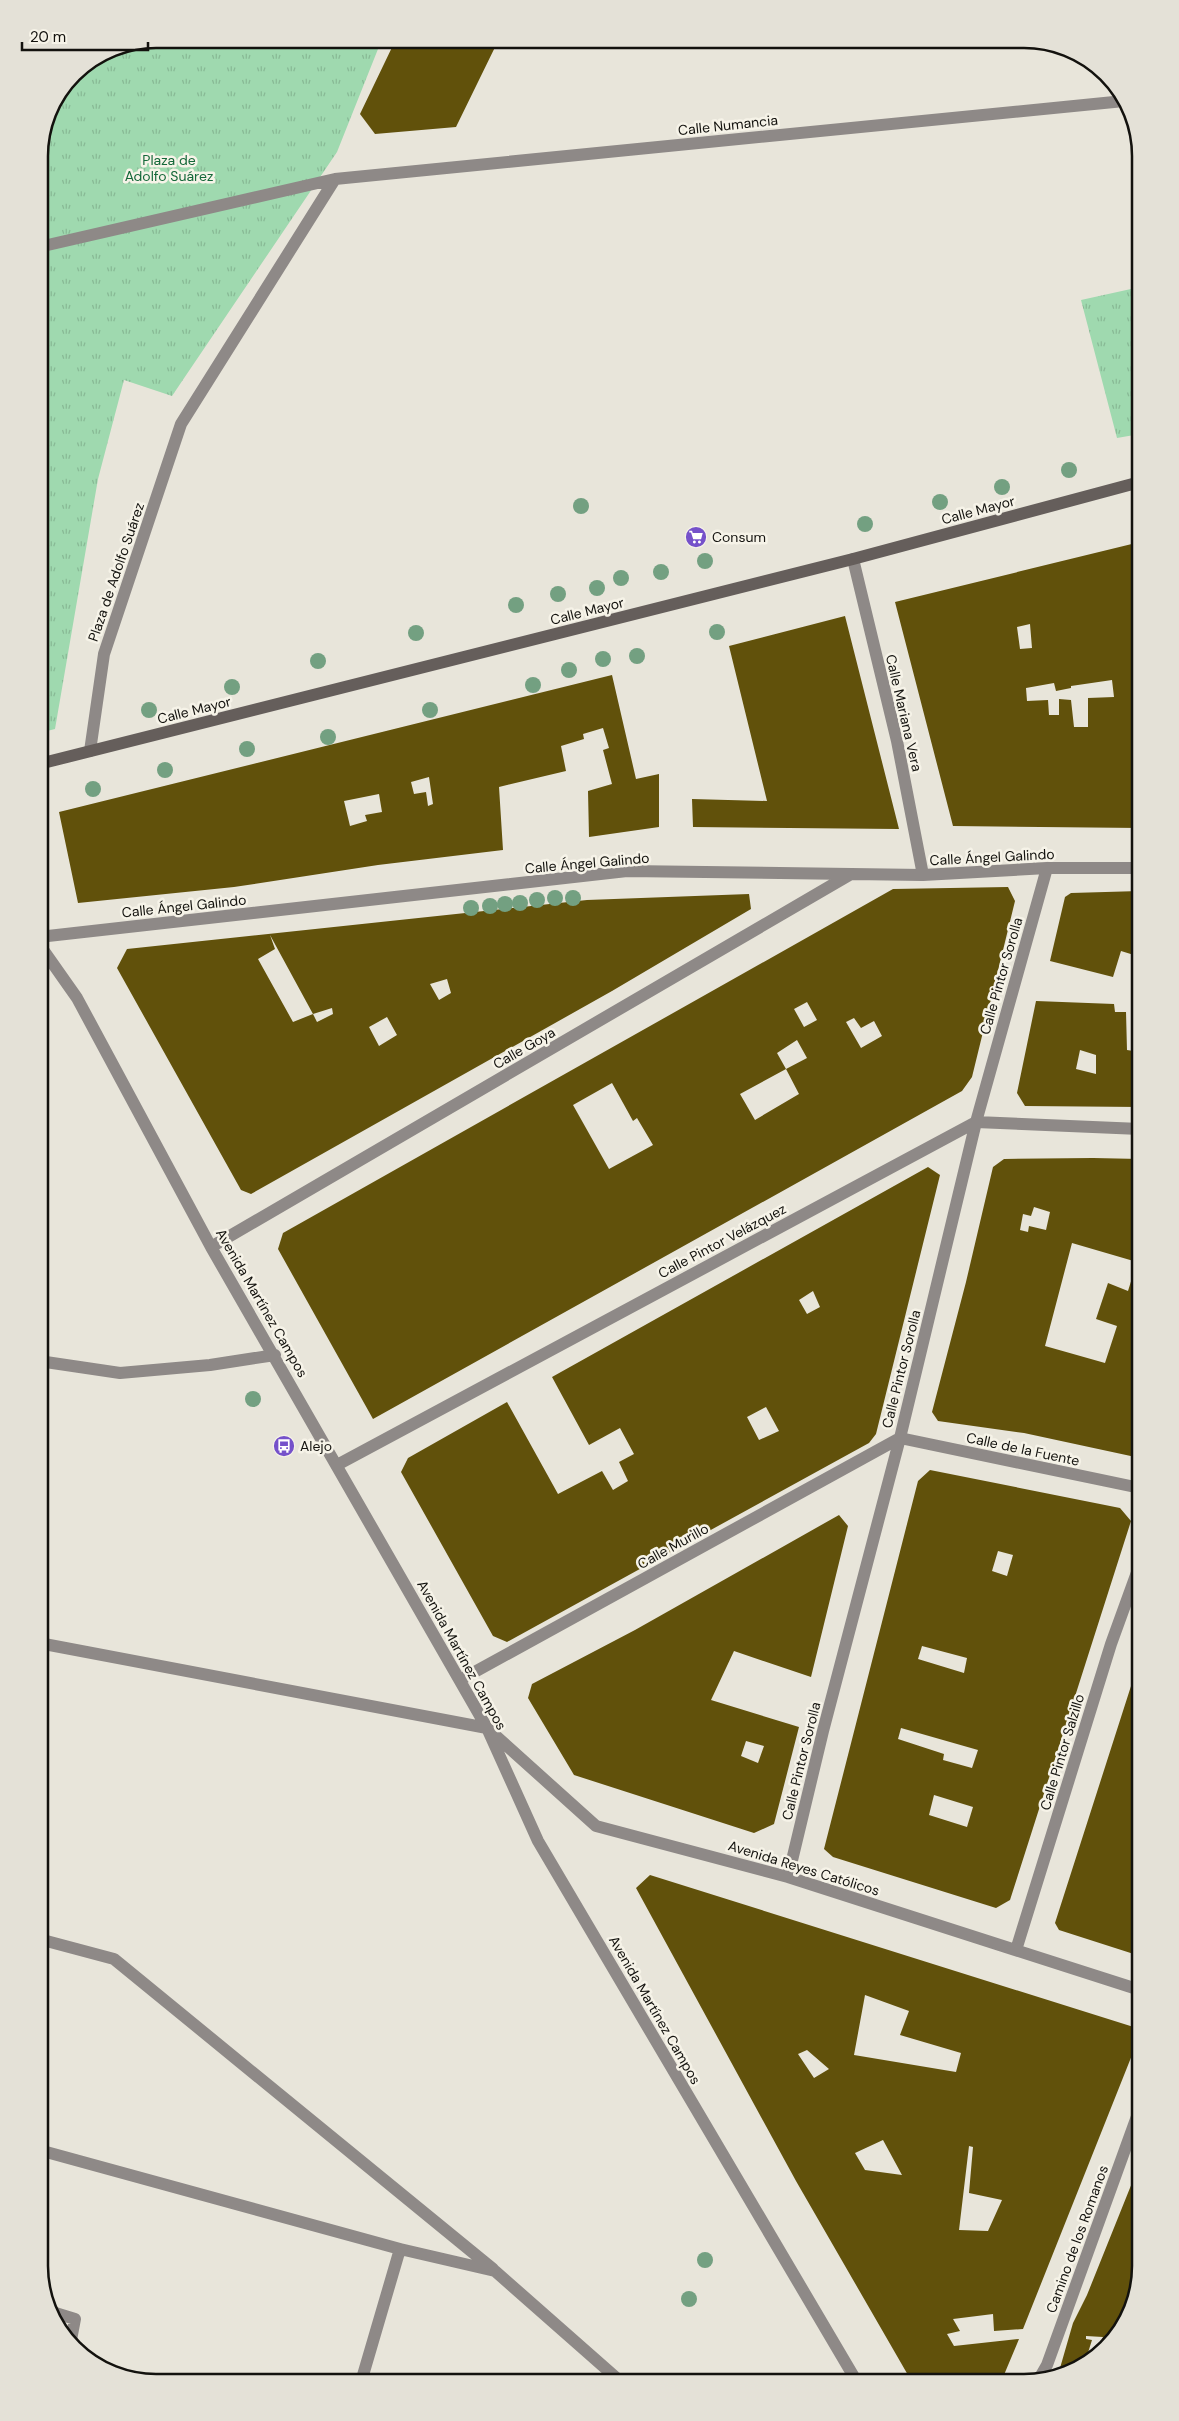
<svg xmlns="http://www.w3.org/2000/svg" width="1179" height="2421" viewBox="0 0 1179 2421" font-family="'DM Sans',sans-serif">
<defs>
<pattern id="grass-tufts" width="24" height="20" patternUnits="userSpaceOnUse" patternTransform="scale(1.25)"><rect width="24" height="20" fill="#9fd9af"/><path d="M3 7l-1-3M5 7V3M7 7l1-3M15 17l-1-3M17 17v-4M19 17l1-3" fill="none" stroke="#88b995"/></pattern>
</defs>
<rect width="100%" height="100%" fill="#e8e5da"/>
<path fill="url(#grass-tufts)" d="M156 39H382L337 152 172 396 124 380 98 479 55 729 39 733V149L51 104 73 73 111 48Z
M1140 287V434L1117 438 1081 300Z"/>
<path fill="#61510b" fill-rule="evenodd" d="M396 39H499L456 127 375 134 360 114Z
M1140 542V699L1138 719 1140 718V828L953 826 895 602ZM1030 624 1032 648 1020 649 1017 627ZM1112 680 1114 697 1088 698V727H1074L1071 700 1059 699V715H1049L1048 700 1027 701 1026 688 1054 683 1056 691 1071 688V686Z
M845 616 899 829 693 827 692 799 767 801 729 646Z
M612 675 636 779 659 774V827L589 837 588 791 612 784 603 750 609 748 603 728 583 734 584 739 561 746 566 771 499 787 503 850 378 865 234 887 78 903 59 812ZM429 777 433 804 428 806 426 792 414 794 411 782ZM379 794 382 812 365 815 367 821 350 826 344 801Z
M1008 887 1015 901 972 1077 962 1091 373 1419 278 1249 283 1233 893 889ZM807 1002 817 1020 804 1027 794 1009ZM854 1018 861 1028 874 1021 882 1036 861 1048 846 1022ZM797 1040 807 1058 786 1069 799 1094 755 1120 740 1094 786 1069 777 1053ZM612 1083 633 1121 637 1118 653 1145 609 1169 573 1105Z
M1140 891V1006H1134V955L1121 951 1113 977 1050 961 1065 897 1071 893Z
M749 894 751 909 612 991 251 1194 241 1190 117 968 127 949 587 900ZM270 935 313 1014 332 1008 333 1014 317 1022 313 1014 293 1022 258 959 275 949ZM447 979 451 993 439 1000 430 984ZM387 1017 397 1035 379 1046 369 1027Z
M1036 1001 1114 1004 1115 1012H1126L1127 1050 1140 1052V1107L1025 1106 1017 1093ZM1080 1050 1096 1055V1074L1076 1069Z
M1093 1158 1140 1159V1458L1024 1433 938 1421 932 1412 966 1282 993 1167 1004 1159ZM1034 1207 1050 1212 1046 1230 1029 1226 1028 1232 1020 1230 1023 1214 1031 1216ZM1072 1243 1137 1262 1128 1291 1108 1283 1096 1319 1117 1326 1105 1363 1045 1346Z
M928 1167 940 1175 876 1434 869 1443 507 1642 493 1636 401 1472 408 1458 507 1402 558 1494 602 1471 613 1490 628 1481 619 1462 634 1454 620 1428 589 1445 552 1377ZM813 1291 820 1307 807 1314 799 1300ZM766 1407 779 1431 759 1440 747 1417Z
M930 1470 1120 1508 1131 1521 1010 1900 996 1908 833 1857 824 1849 918 1481ZM998 1551 1013 1555 1007 1576 992 1571ZM922 1646 967 1658 964 1673 918 1659ZM901 1728 978 1750 972 1768 943 1760 944 1754 898 1739ZM934 1795 973 1807 967 1827 929 1815Z
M839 1515 848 1526 811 1677 734 1651 711 1700 799 1727 774 1824 754 1833 574 1775 528 1698 532 1684 635 1630ZM746 1741 764 1746 758 1763 741 1756Z
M1140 1658V1956L1059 1930 1055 1923Z
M650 1875 1140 2029V2035L1023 2329 994 2331 993 2314 953 2319 960 2331 947 2334 954 2346 1019 2339 1001 2382H912L796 2181 636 1888ZM865 1995 909 2011 900 2035 961 2053 956 2072 854 2055ZM807 2050 829 2069 814 2078 798 2054ZM883 2140 902 2175 865 2170 855 2153ZM969 2146 973 2147 969 2193 1002 2200 988 2231 959 2230Z
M1140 2163V2265L1120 2330 1099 2348 1103 2337 1086 2336V2339L1092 2340 1086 2359 1068 2373 1058 2375 1073 2323 1087 2295Z"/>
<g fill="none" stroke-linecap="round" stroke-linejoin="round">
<path stroke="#8e8987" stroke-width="12" d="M39 247 335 179 1124 101
M853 559 897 741 923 875
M90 751 104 654 181 424 335 179
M39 937 627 871 923 875 1047 868H1140
M39 944 77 998 211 1247 487 1728 538 1841 857 2382
M211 1247 851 874
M39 1361 120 1373 210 1365 275 1355
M337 1465 976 1122 1140 1129
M39 1643 487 1728 596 1826 788 1877 1140 1990
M460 1680 900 1438 1140 1488
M788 1877 823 1731 900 1438 976 1122 1047 868
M39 1939 114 1959 493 2269
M1016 1950 1111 1644 1140 1564
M39 2150 400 2249 495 2271 621 2382
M49 2311 75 2319 71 2340
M1039 2379 1047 2365 1140 2108
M361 2382 400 2249"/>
<path stroke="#655e5b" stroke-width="12" d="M39 764 853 559 1140 482"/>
</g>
<g fill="#73a081">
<circle cx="1069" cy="470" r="8"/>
<circle cx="1002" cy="487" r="8"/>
<circle cx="940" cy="502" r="8"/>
<circle cx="581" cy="506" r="8"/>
<circle cx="865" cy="524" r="8"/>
<circle cx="705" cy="561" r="8"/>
<circle cx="661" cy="572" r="8"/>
<circle cx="621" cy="578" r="8"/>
<circle cx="597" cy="588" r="8"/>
<circle cx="558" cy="594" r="8"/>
<circle cx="516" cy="605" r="8"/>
<circle cx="717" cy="632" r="8"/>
<circle cx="416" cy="633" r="8"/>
<circle cx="637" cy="656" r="8"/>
<circle cx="603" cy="659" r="8"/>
<circle cx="318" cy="661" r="8"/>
<circle cx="569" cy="670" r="8"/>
<circle cx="533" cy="685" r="8"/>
<circle cx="232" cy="687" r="8"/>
<circle cx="149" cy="710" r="8"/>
<circle cx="430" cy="710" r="8"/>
<circle cx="328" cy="737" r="8"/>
<circle cx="247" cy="749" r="8"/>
<circle cx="165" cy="770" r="8"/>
<circle cx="93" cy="789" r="8"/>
<circle cx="555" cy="898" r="8"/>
<circle cx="573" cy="898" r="8"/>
<circle cx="537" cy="900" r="8"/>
<circle cx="520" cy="903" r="8"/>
<circle cx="505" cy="904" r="8"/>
<circle cx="490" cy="906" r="8"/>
<circle cx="471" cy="908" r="8"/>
<circle cx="253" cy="1399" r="8"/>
<circle cx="705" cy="2260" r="8"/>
<circle cx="689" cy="2299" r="8"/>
</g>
<defs>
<g id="supermarket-disc" transform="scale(1.125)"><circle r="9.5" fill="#7551ca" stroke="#f6f3e8"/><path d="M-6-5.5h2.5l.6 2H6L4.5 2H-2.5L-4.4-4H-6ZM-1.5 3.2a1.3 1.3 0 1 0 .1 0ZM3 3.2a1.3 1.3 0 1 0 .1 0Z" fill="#fff"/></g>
<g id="bus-disc" transform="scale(1.125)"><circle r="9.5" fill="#7551ca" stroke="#f6f3e8"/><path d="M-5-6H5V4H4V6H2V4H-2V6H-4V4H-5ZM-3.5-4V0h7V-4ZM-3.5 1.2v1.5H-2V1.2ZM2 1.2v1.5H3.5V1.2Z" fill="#fff"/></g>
</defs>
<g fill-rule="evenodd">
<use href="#supermarket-disc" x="696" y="537"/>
<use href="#bus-disc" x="284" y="1446"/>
</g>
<g text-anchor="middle" stroke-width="5" stroke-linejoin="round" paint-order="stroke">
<g font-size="14" fill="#13120e" stroke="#f6f3e8">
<text transform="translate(728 125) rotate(-6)" y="5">Calle Numancia</text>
<text transform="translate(978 510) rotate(-15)" y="5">Calle Mayor</text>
<text transform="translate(116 572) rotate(-71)" y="5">Plaza de Adolfo Suárez</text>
<text transform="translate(587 611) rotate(-14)" y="5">Calle Mayor</text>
<text transform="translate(194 710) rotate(-14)" y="5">Calle Mayor</text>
<text transform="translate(904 713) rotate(77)" y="5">Calle Mariana Vera</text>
<text transform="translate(992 857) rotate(-3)" y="5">Calle Ángel Galindo</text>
<text transform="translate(587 863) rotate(-5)" y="5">Calle Ángel Galindo</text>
<text transform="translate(184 906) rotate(-6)" y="5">Calle Ángel Galindo</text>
<text transform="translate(1001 976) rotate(-74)" y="5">Calle Pintor Sorolla</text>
<text transform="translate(524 1048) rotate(-30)" y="5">Calle Goya</text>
<text transform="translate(722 1241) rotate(-28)" y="5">Calle Pintor Velázquez</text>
<text transform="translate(262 1303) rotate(60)" y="5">Avenida Martínez Campos</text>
<text transform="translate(901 1369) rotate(-76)" y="5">Calle Pintor Sorolla</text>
<text transform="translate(1023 1449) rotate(12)" y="5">Calle de la Fuente</text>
<text transform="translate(673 1546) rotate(-29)" y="5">Calle Murillo</text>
<text transform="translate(462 1655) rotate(61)" y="5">Avenida Martínez Campos</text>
<text transform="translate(1062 1752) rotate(-73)" y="5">Calle Pintor Salzillo</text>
<text transform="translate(801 1761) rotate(-76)" y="5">Calle Pintor Sorolla</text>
<text transform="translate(804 1868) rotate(17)" y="5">Avenida Reyes Católicos</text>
<text transform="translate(655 2010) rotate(60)" y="5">Avenida Martínez Campos</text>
<text transform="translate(1077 2239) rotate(-70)" y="5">Camino de los Romanos</text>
</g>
<g font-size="14" fill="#146839" stroke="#f6f3e8">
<text x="169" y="165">Plaza de<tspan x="169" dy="16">Adolfo Suárez</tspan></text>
</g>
<g font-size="14" fill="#13120e" stroke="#f6f3e8" text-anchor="start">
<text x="712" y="542">Consum</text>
<text x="300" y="1451">Alejo</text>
</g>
</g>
<path d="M0 0H1179V2421H0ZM156 48H1024A108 108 0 0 1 1132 156V2266A108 108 0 0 1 1024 2374H156A108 108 0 0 1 48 2266V156A108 108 0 0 1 156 48Z" fill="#e4e1d7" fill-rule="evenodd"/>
<path fill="none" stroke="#13120e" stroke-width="2.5" d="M156 48H1024A108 108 0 0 1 1132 156V2266A108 108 0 0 1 1024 2374H156A108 108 0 0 1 48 2266V156A108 108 0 0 1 156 48Z"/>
<path d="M22 42v8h126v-8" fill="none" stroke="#13120e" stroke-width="2.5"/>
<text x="30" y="42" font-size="15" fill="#13120e" stroke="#f6f3e8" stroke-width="4" paint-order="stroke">20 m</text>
</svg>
